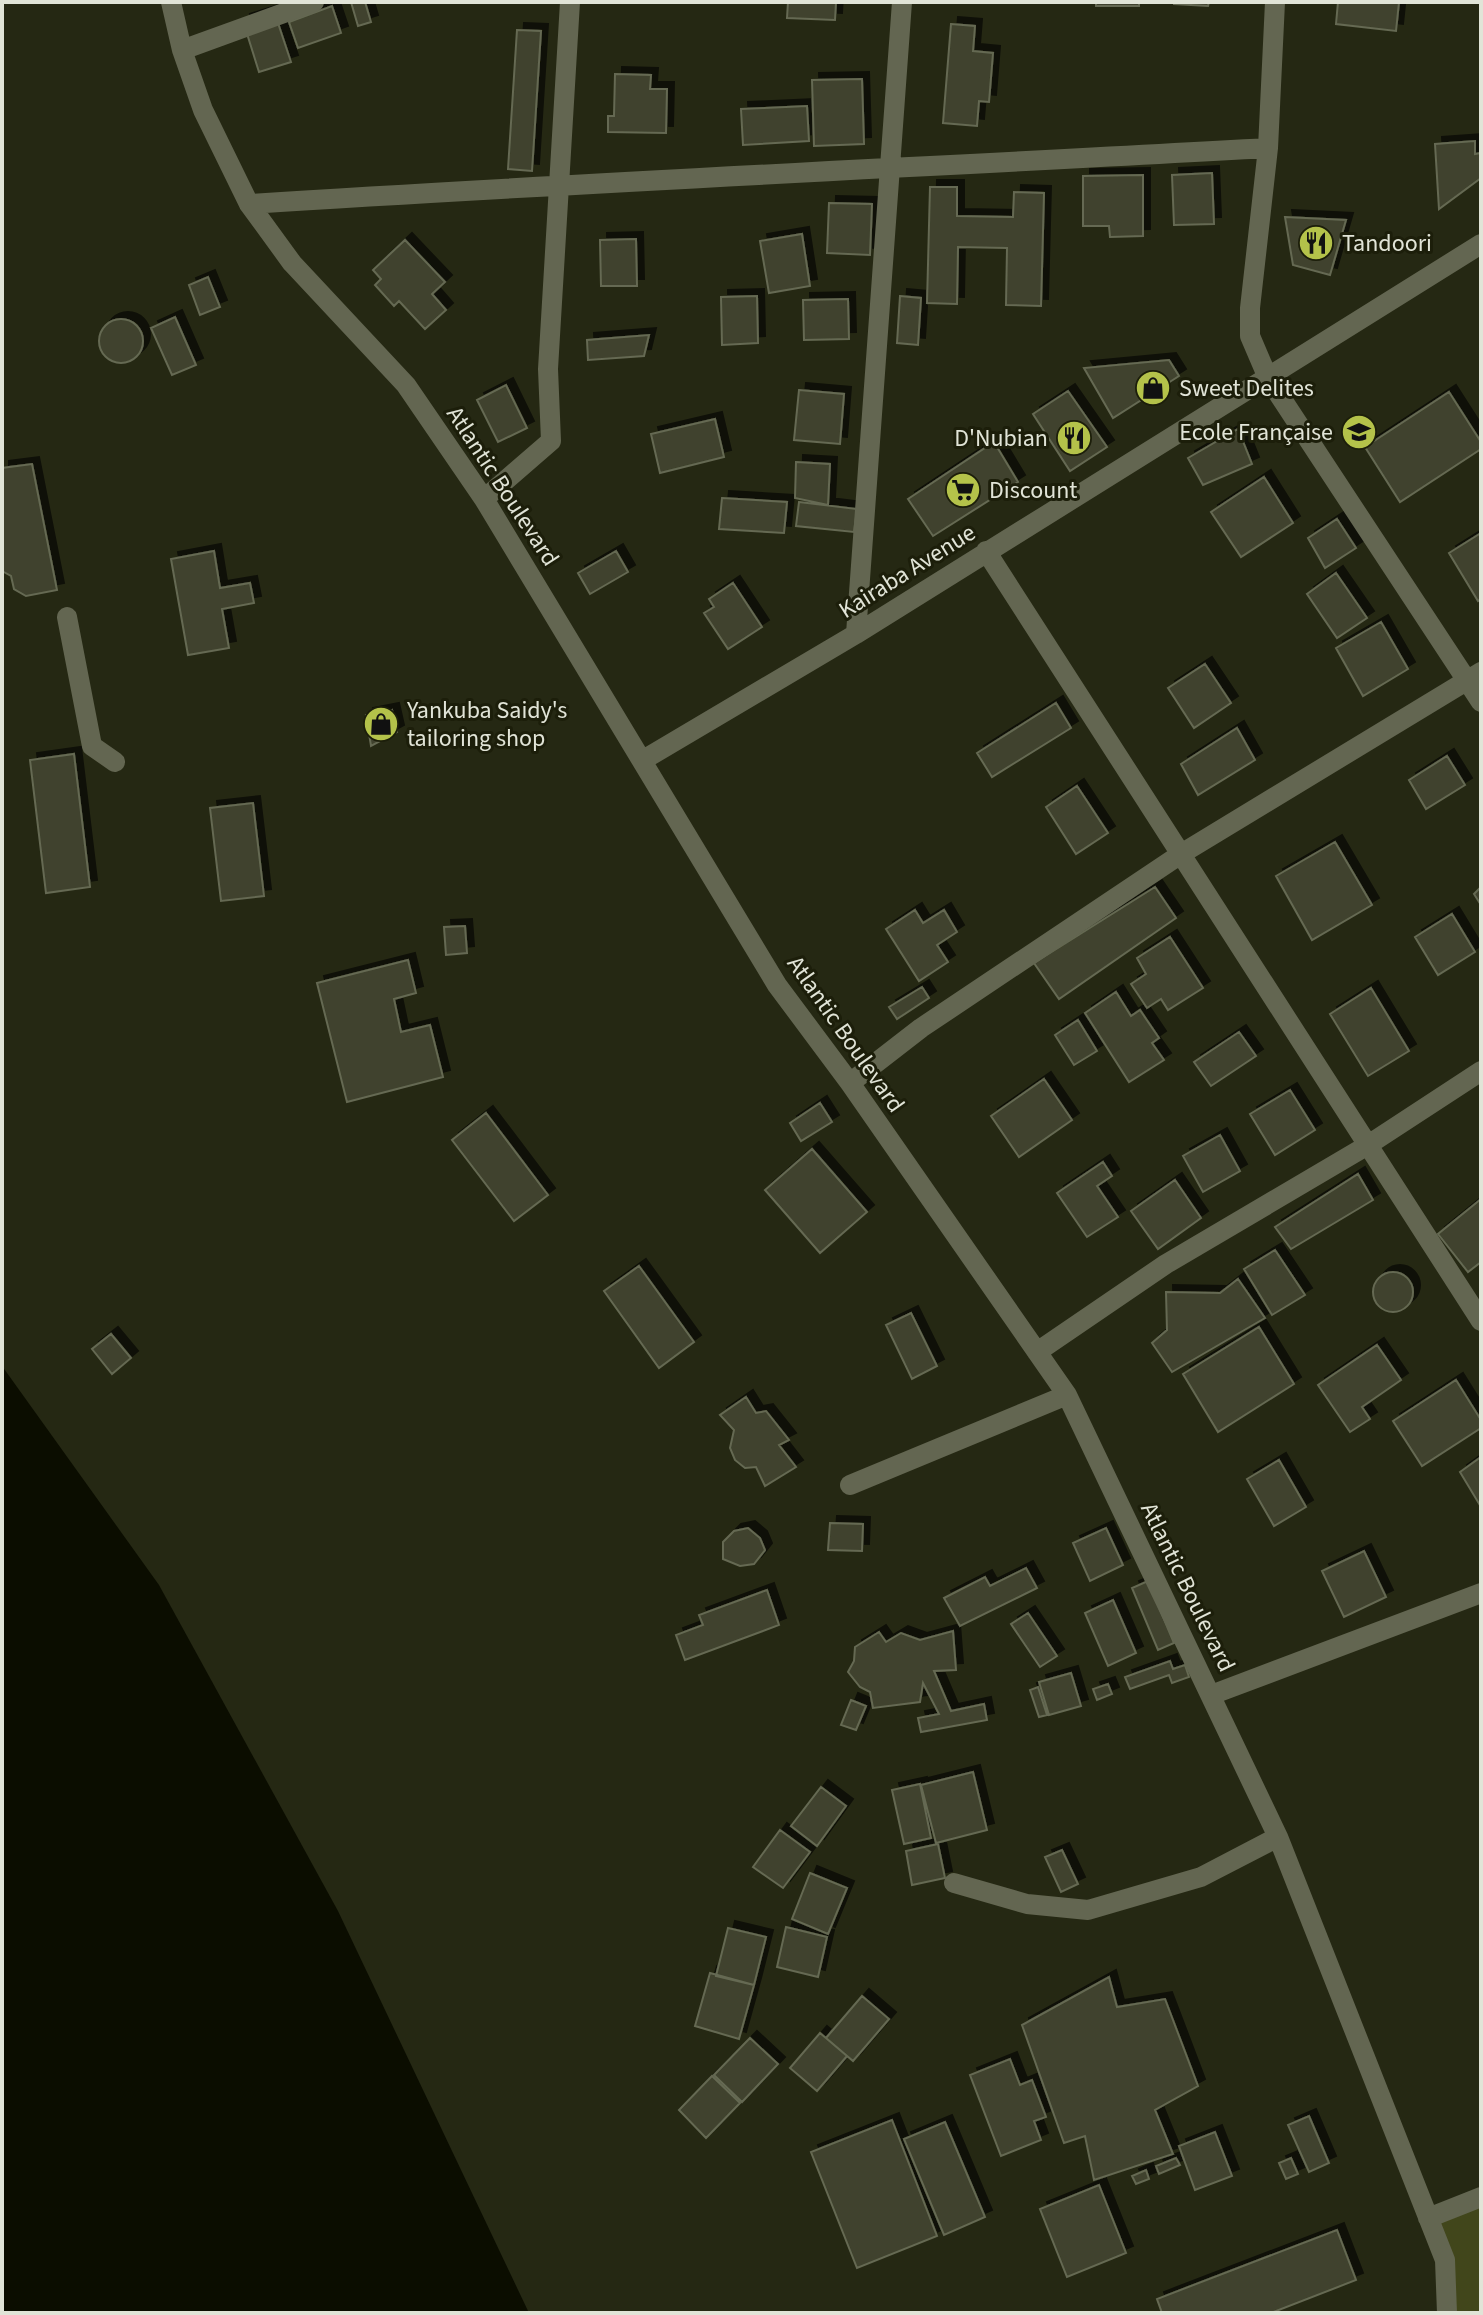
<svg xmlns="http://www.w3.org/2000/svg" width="1483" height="2315" viewBox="0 0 1483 2315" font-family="'Source Sans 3',sans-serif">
<defs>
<filter id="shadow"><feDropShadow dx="7" dy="-7" stdDeviation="0" flood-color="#0009"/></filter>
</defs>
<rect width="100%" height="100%" fill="#252813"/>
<path fill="#41461b" d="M1481 2197V2313H1446L1428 2218Z"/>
<path fill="#0b0d00" d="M2 1366 159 1585 338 1911 529 2313H2Z"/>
<path fill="#3f422d" stroke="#656952" stroke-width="2" filter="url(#shadow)" d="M351 2H365L371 22 358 26Z
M788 2H836L835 20 787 18Z
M1096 2H1139V6H1096Z
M1174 2H1209L1208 6 1174 4Z
M1338 2H1399L1396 31 1336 24Z
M332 6 341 33 298 48 289 22Z
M274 11 291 62 259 72 243 21Z
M951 24 975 26 973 51 993 53 989 102 979 101 977 126 943 123Z
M517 30 541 31 532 171 508 169Z
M615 74 651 75 650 89H667L666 133 608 132V116H614Z
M862 79 864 144 814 146 812 80Z
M807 106 809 141 743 145 741 109Z
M1475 141V154L1481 153V178L1439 209 1435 144Z
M1212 173 1214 224 1174 225 1172 175Z
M1143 175V236L1110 237 1109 226H1083V176Z
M930 187H957V216L1013 217 1014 192 1044 193 1041 306 1006 305 1007 248 958 247 957 304 927 303Z
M829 203 872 204 870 255 827 253Z
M1285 217 1346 220 1330 275 1293 265Z
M802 234 810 286 769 293 760 241Z
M636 239 637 286H601L600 240Z
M405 240 445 282 432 294 446 310 425 329 399 301 394 306 375 285 381 279 373 270Z
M208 277 220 307 200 315 189 285Z
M757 296 758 343 722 345 721 297Z
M900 296 921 298 918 345 897 343Z
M848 299 849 339 804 340 803 300Z
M175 317 196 365 172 375 151 328Z
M99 341a22 22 0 1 1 44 0a22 22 0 1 1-44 0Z
M649 335 644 356 588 360 587 340Z
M1169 360 1179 376 1113 418 1084 368Z
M506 385 527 428 498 442 477 400Z
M799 390 844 394 840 444 794 440Z
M1068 391 1107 447 1070 471 1033 414Z
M1449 392 1481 442V449L1400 502 1365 447Z
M715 419 724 457 660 473 651 434Z
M1238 429 1252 464 1203 485 1188 458Z
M994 442 1018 482 933 536 908 499Z
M796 462 830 464 828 505 795 498Z
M32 464 57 590 26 596 14 589 11 576 2 571V468Z
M1264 477 1293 523 1241 557 1211 512Z
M722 498 787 502 784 533 719 529Z
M799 502 857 509 854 532 796 526Z
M1337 519 1356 548 1325 568 1308 538Z
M1481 533V599L1478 601 1449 553Z
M214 551 220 588 250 583 254 603 222 609 229 648 188 655 171 559Z
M616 551 628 572 590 594 578 573Z
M1336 573 1367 618 1337 638 1307 594Z
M733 583 762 627 728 649 704 613 714 607 709 599Z
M1381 622 1408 669 1363 696 1336 648Z
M1205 664 1231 703 1194 728 1168 688Z
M1056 703 1071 728 992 777 977 753Z
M392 710 397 732 371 746 366 715Z
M1237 728 1255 760 1198 795 1181 764Z
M74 754 90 887 46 893 30 760Z
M1447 756 1465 785 1426 809 1409 780Z
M1077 786 1108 833 1076 854 1046 807Z
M253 803 264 896 221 901 210 808Z
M1335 842 1372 905 1312 940 1276 876Z
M1155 887 1176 918 1059 999 1034 963Z
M1481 887V905L1474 894Z
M915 910 923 923 944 910 957 932 937 945 948 962 919 981 886 929Z
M1452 914 1475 952 1438 975 1415 937Z
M465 926 467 953 446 955 444 927Z
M1170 937 1203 988 1168 1010 1161 999 1147 1008 1131 984 1146 974 1137 958Z
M408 960 416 993 394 999 401 1032 430 1025 443 1077 347 1102 317 983Z
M922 987 929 998 897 1019 889 1007Z
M1371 988 1409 1051 1368 1076 1330 1014Z
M1116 992 1131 1016 1140 1010 1159 1038 1152 1043 1164 1060 1129 1082 1085 1013Z
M1078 1020 1097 1051 1074 1065 1055 1035Z
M1239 1032 1256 1056 1211 1086 1194 1062Z
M1044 1079 1072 1120 1019 1157 991 1116Z
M1290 1090 1315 1130 1275 1155 1250 1114Z
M820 1103 832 1122 801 1141 790 1123Z
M486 1113 548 1195 514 1221 452 1140Z
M1220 1135 1240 1171 1203 1192 1183 1156Z
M812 1149 867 1212 820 1253 765 1190Z
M1103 1162 1112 1176 1097 1186 1118 1217 1087 1237 1057 1193Z
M1358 1174 1373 1200 1291 1249 1275 1227Z
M1175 1180 1201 1218 1158 1249 1131 1211Z
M1481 1199V1262L1468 1272 1438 1234Z
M1275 1250 1305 1295 1272 1315 1244 1269Z
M639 1266 694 1342 659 1368 604 1291Z
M1373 1292a20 20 0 1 1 40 0a20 20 0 1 1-40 0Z
M1238 1279 1265 1318 1172 1372 1152 1343 1167 1330 1166 1292 1220 1293Z
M911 1313 937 1366 912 1379 886 1325Z
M1259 1327 1294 1384 1218 1432 1183 1374Z
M111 1334 131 1358 112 1374 92 1349Z
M1377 1345 1401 1380 1362 1407 1370 1419 1350 1432 1318 1385Z
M1456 1380 1481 1420V1428L1422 1466 1393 1421Z
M746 1397 756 1413 766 1411 789 1440 779 1445 796 1467 765 1486 756 1467 745 1468 735 1460 730 1448 734 1430 720 1415Z
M1481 1457V1507L1460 1472Z
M1279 1460 1306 1507 1274 1526 1247 1479Z
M830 1523 863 1524 862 1551 828 1550Z
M748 1528 760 1538 765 1550 754 1564 740 1566 723 1559V1542L734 1531Z
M1106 1528 1123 1565 1090 1581 1073 1543Z
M1364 1551 1386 1597 1344 1617 1322 1571Z
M1026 1568 1037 1588 960 1626 944 1598 985 1577 990 1586Z
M1148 1581 1174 1643 1158 1650 1132 1588Z
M767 1590 779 1625 685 1660 676 1635 703 1625 699 1615Z
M1113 1600 1136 1653 1108 1666 1085 1613Z
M1028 1613 1057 1656 1040 1667 1011 1624Z
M953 1631 956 1670 934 1671 951 1711 984 1704 987 1720 921 1732 918 1718 939 1714 923 1683 920 1702 873 1708 870 1692 860 1687 848 1672 854 1661 855 1647 879 1632 886 1642 901 1633 920 1640Z
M1170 1661 1173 1669 1185 1665 1189 1677 1172 1683 1169 1675 1130 1689 1125 1677Z
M1071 1673 1081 1706 1049 1715 1039 1682Z
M1108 1684 1112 1694 1097 1700 1093 1689Z
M1038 1687 1047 1715 1039 1717 1030 1690Z
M851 1700 866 1706 856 1730 841 1725Z
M973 1772 987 1830 936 1843 921 1785Z
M920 1784 931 1838 904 1844 892 1790Z
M821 1787 846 1806 817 1846 791 1826Z
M780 1830 810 1852 783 1888 753 1867Z
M938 1844 945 1878 912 1885 906 1851Z
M1062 1850 1078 1884 1061 1892 1045 1857Z
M810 1873 847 1888 828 1934 792 1919Z
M786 1927 827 1937 818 1977 777 1967Z
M728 1928 766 1937 754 1985 716 1976Z
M710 1973 754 1985 739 2039 695 2026Z
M1109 1977 1117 2007 1165 1999 1198 2086 1155 2110 1173 2154 1094 2180 1085 2136 1064 2143 1022 2025Z
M862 1996 889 2019 853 2061 826 2038Z
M820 2033 847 2056 817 2091 790 2068Z
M750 2038 778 2064 742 2102 714 2075Z
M1010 2059 1020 2085 1032 2080 1046 2117 1034 2121 1041 2140 1001 2156 970 2075Z
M712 2076 740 2103 706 2138 679 2110Z
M1309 2116 1329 2163 1309 2172 1288 2125Z
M892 2120 937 2236 857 2268 811 2152Z
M945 2122 985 2217 944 2235 904 2139Z
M1215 2132 1232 2176 1195 2190 1179 2146Z
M1176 2158 1180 2165 1159 2174 1156 2166Z
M1291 2158 1298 2174 1286 2179 1279 2163Z
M1146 2170 1149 2179 1136 2184 1132 2176Z
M1099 2185 1126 2253 1067 2277 1040 2209Z
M1337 2230 1356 2280 1271 2313H1162L1157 2299Z"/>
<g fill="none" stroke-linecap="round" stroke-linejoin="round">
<path stroke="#636651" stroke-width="20" d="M171 2 182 50 203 110 249 204 292 263 406 385 484 499 777 985 850 1083 1067 1395 1278 1837 1445 2260 1447 2313
M1275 2 1268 148 1250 308V336L1268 378 1481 702
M182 50 314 2
M249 204C589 182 928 167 1268 148
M484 499 551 441 548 369 570 2
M986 551 1481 1321
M67 617 92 746 115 762
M856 634 902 2
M643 760 856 634 1481 244
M850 1083 921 1028 1181 854 1481 672
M1037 1352 1166 1264 1368 1145 1481 1071
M850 1485 1067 1395
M1211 1695 1481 1593
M954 1883 1027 1904 1088 1910 1201 1877 1278 1837
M1428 2218 1481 2197"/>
</g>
<defs>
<g id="restaurant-disc" transform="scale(1.8)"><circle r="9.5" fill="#b4c24a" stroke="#1c1e0a"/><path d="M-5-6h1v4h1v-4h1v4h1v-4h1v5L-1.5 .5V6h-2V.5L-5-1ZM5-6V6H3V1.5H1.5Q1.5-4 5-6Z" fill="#111"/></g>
<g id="shop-disc" transform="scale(1.8)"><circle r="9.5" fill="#b4c24a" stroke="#1c1e0a"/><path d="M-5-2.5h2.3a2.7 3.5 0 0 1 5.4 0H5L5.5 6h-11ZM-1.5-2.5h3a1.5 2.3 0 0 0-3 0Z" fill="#111"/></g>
<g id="school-disc" transform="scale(1.8)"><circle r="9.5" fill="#b4c24a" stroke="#1c1e0a"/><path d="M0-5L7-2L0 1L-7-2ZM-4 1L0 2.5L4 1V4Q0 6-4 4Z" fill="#111"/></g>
<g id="supermarket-disc" transform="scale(1.8)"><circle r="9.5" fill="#b4c24a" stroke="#1c1e0a"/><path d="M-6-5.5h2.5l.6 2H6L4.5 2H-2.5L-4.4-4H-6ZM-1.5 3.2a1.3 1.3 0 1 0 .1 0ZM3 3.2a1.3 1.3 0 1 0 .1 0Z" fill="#111"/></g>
</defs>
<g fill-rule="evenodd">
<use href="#restaurant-disc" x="1316" y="243"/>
<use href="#shop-disc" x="1153" y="388"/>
<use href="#school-disc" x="1359" y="432"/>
<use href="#restaurant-disc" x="1074" y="438"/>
<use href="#supermarket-disc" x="963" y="490"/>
<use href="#shop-disc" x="381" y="724"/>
</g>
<g text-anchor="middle" stroke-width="6" stroke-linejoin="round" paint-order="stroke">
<g font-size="24" fill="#e1e4d7" stroke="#1c1e0a" text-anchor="start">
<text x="1342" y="251">Tandoori</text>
<text x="1179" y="396">Sweet Delites</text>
<text x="1333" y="440" text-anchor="end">Ecole Française</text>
<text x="1048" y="446" text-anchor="end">D'Nubian</text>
<text x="989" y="498">Discount</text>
<text x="407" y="718">Yankuba Saidy's<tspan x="407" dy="28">tailoring shop</tspan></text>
</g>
<g font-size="24" fill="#e1e4d7" stroke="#1c1e0a">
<text transform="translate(503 486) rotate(57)" y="8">Atlantic Boulevard</text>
<text transform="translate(907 571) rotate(-32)" y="8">Kairaba Avenue</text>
<text transform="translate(846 1034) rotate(55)" y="8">Atlantic Boulevard</text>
<text transform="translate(1188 1587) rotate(64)" y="8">Atlantic Boulevard</text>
</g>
</g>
<rect width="1483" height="2315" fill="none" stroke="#e1e4d7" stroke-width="8"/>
</svg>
